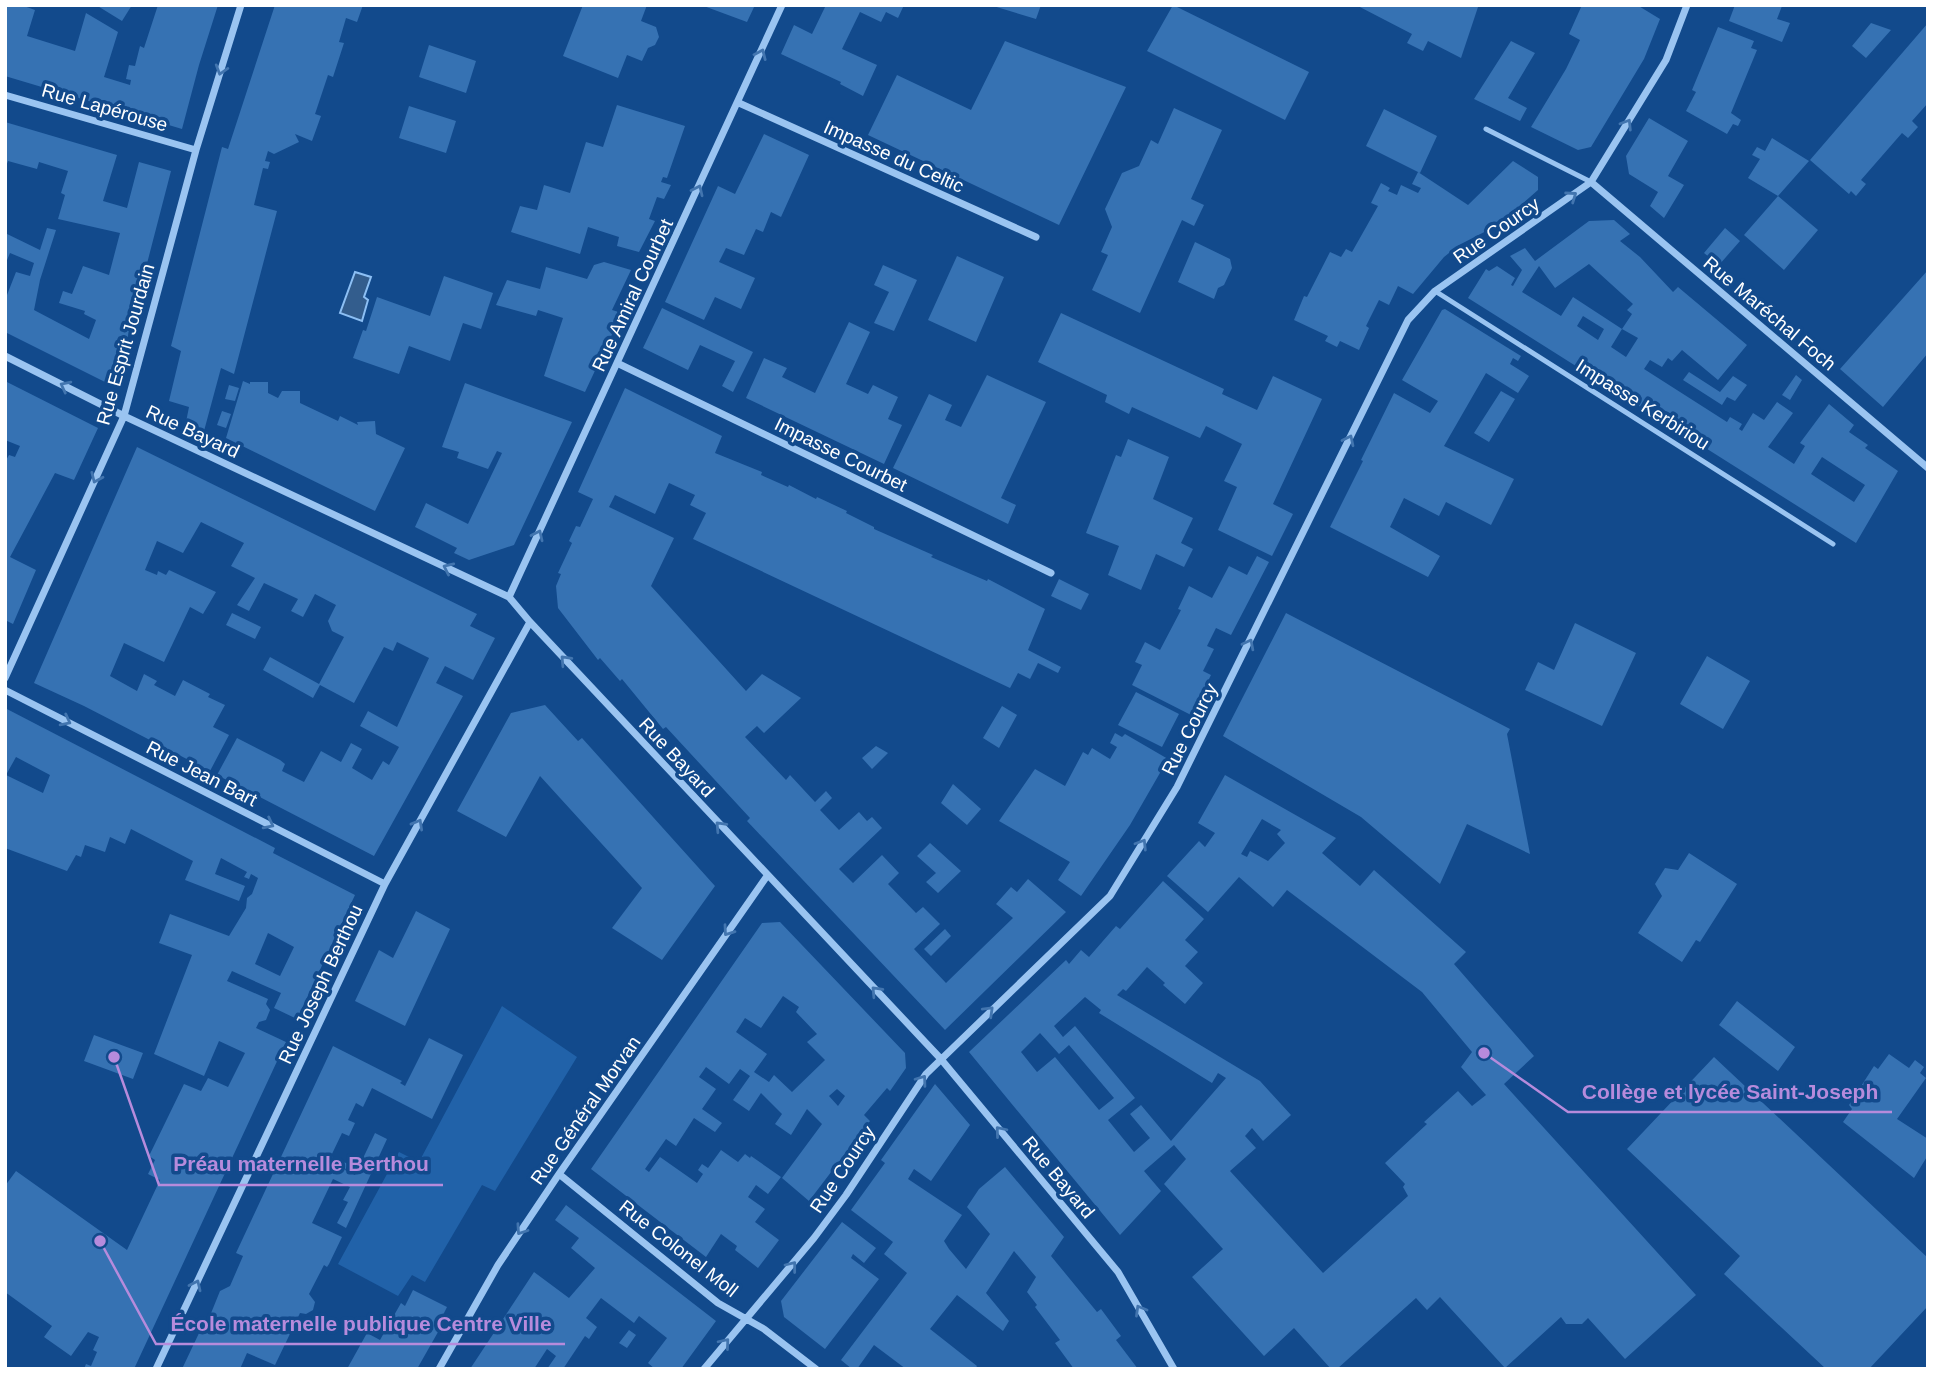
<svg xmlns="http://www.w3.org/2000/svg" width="1933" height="1374" viewBox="0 0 1933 1374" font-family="Arial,sans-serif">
<rect width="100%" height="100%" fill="#124a8c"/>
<path fill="#2162a9" d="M502 1006 577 1057 495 1191 482 1185 425 1282 412 1275 398 1296 338 1264 399 1152 419 1162Z"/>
<path fill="#335d8d" stroke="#8cbff4" stroke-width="2" d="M355 272 371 277 364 297 368 300 362 321 340 313Z"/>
<path fill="#3672b3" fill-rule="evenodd" d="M5 5H21L35 10 27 36 75 51 86 13 118 32 104 77 130 85 131 80 126 79 129 65 135 66 140 46 144 48 158 5H218L199 65 182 129 5 76Z
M96 5H132L122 21Z
M275 5H363L357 22 346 18 339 42 344 43 333 77 328 75 315 114 321 116 312 141 295 134 299 142 274 154 268 151 265 161 270 162 268 169 263 168 254 205 277 211 234 374 221 368 204 431 186 422 189 407 169 401 181 351 171 346 222 147 228 149Z
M583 5H647L641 21 656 27 659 37 655 45 648 48 642 61 627 55 618 78 563 56Z
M701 5H755L747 22Z
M826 5H904L898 18 886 12 881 22 860 12 842 49 877 65 863 96 840 84 841 82 781 54 794 25 812 34Z
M990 5H1041L1036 19Z
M1173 5 1309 72 1285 120 1147 51Z
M1356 5H1474L1478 7 1461 58 1428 41 1423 51 1407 43 1412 34Z
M1582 5H1637L1660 19 1644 59 1591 147 1578 150 1531 127 1566 69 1580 40 1569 34Z
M1735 5 1782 6 1777 19 1790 23 1782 42 1729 21Z
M1871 23 1891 30 1866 58 1852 46Z
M1928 23V103L1912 121 1918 127 1908 138 1902 133 1861 180 1866 184 1856 196 1851 191 1849 194 1810 160Z
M1718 27 1754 41 1751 48 1757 50 1731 113 1741 120 1738 126 1733 124 1727 134 1686 111 1696 92 1692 90Z
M1005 41 1126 87 1059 225 868 135 897 75 971 110Z
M1511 41 1535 53 1508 98 1527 108 1520 121 1474 99Z
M429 45 476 61 466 93 419 77Z
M617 105 685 126 667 178 663 177 661 182 671 185 664 199 657 197 649 219 655 221 639 252 617 246 619 237 588 227 580 254 511 232 520 206 537 210 544 185 570 193 586 142 603 147Z
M409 106 456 121 446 153 399 138Z
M1174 108 1222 130 1191 199 1204 205 1194 226 1182 220 1140 313 1092 290 1108 255 1101 252 1112 227 1105 209 1122 173 1139 166 1151 140 1158 144Z
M1384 109 1437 136 1420 173 1366 146Z
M1649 118 1688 141 1668 176 1684 185 1664 218 1650 206 1658 192 1629 174 1626 156Z
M5 122 117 155 103 201 127 208 139 162 171 171 115 387 5 332V294L7 295 16 272 30 276 34 263 10 253 5 265V233L40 250 47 228 56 230 40 280 34 310 89 339 96 320 84 314 85 311 59 303 63 291 72 294 83 266 109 275 120 233 58 219 65 195 61 193 68 171 39 162 37 169 8 161 5 169Z
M764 134 809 155 781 217 771 212 763 232 756 229 744 255 726 248 719 262 755 278 741 309 715 297 704 320 665 302 718 186 735 194Z
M1772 138 1809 161 1778 196 1818 230 1784 270 1744 235 1778 196 1748 178 1760 159 1752 155 1757 147 1765 151Z
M1513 161 1538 177V190L1498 225 1459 245 1444 257 1413 294 1398 286 1389 305 1379 300 1366 326 1369 328 1359 350 1340 341 1337 347 1325 341 1328 336 1294 320 1304 296 1307 297 1330 252 1341 257 1346 249 1352 252 1378 206 1371 203 1381 183 1390 188 1388 191 1397 195 1401 185 1418 193 1421 188 1412 184 1418 172 1468 205Z
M1614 220 1630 234 1620 241 1640 257 1673 292 1678 287 1747 345 1718 380 1682 350 1672 361 1668 358 1662 367 1650 360 1644 369 1727 422 1730 417 1742 424 1739 429 1742 431 1753 413 1764 420 1777 402 1793 413 1768 447 1794 464 1805 446 1800 443 1829 404 1854 425 1849 432 1868 445 1865 448 1898 471 1856 543 1468 298 1486 269 1489 271 1497 266 1515 278 1511 285 1513 286 1522 270 1510 256 1525 248 1535 261 1589 221ZM1589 264 1633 304 1627 310 1632 314 1622 329 1638 338 1626 357 1611 347 1622 329 1573 297 1561 316 1522 292 1539 266 1555 288ZM1583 316 1604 329 1598 340 1577 326ZM1822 457 1865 485 1854 502 1811 474Z
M1725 228 1740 241 1719 265 1704 253Z
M1195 242 1230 259 1232 268 1224 285 1218 288 1214 299 1178 282Z
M957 256 1004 277 976 342 928 320Z
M604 262 631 270 612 310 622 313 585 392 544 376 563 318 538 310 536 316 496 305 507 280 540 289 546 267 587 279 594 265Z
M883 265 917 280 894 331 874 323 889 292 874 285Z
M1928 270V353L1883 407 1840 369Z
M444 276 493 293 481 329 463 323 450 361 409 346 399 374 353 358 363 330 366 331 377 297 430 316Z
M662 308 753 352 733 392 722 386 735 361 700 345 688 370 643 348Z
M1445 309 1521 356 1518 361 1513 358 1510 364 1529 376 1518 393 1486 373 1444 446 1514 479 1491 525 1446 502 1439 516 1404 498 1390 527 1440 556 1428 577 1330 527 1363 461 1361 460 1394 393 1430 413 1438 401 1402 380 1442 310Z
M1061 313 1224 389 1222 394 1257 410 1273 376 1322 399 1273 504 1293 514 1272 556 1218 530 1237 487 1224 481 1242 444 1206 426 1200 438 1132 407 1129 414 1105 402 1107 395 1038 362Z
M849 322 870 332 846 384 868 394 873 385 898 397 888 419 902 425 884 464 746 398 764 358 787 368 782 377 815 393Z
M1689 372 1720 392 1733 376 1747 385 1735 401 1727 397 1722 405 1683 380Z
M987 375 1046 402 1001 498 1016 505 1008 524 893 468 929 394 952 405 945 420 961 427Z
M1796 375 1802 380 1790 400 1782 395Z
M5 381 98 428 74 480 55 473 10 557 36 570 13 624 5 620V462L9 455 15 457 20 446 5 440Z
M243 381 250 384V382H268V393L278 398 282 391H300V403L338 421 340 416 358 425 357 422 375 421 376 434 405 448 375 511 226 438Z
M465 383 572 422 514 545 469 560 454 553 457 548 415 527 426 503 468 524 502 453 497 451 488 469 457 458 459 452 442 447Z
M229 385 239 388 235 401 225 399Z
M625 388 722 436 715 453 762 472 761 475 788 487 789 485 816 499 817 497 847 511 846 513 874 527V529L933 555 931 557 987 581 988 579 1045 609 1028 650 1061 667 1058 673 1038 663 1030 679 1018 673 1010 688 693 539 706 513 690 505 695 495 669 483 655 514 615 495 609 507 674 538 651 586 746 691 762 674 801 698 764 733 757 726 745 737 786 780 790 775 815 802 826 791 832 798 820 810 839 830 859 812 867 821 872 817 882 828 839 869 853 883 882 855 899 873 888 884 916 913 923 907 940 924 914 949 946 983 1013 918 996 904 1011 887 1017 892 1028 879 1066 912 945 1030 747 821 750 818 666 727 663 729 622 679 620 681 600 658 598 660 558 608 556 586 561 574 558 573 572 543 569 541 576 526 580 527 593 499 578 492Z
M1501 391 1515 399 1489 442 1474 433Z
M222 411 231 414 226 428 217 425Z
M1128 439 1169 457 1153 499 1193 518 1181 543 1193 549 1184 567 1156 554 1141 590 1108 575 1119 546 1086 533 1116 455 1121 457Z
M137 447 477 614 470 626 495 638 473 680 445 666 436 683 463 696 374 856 217 775 237 738 280 760 285 764 282 771 304 782 321 751 341 762 351 743 362 749 352 768 372 780 383 761 389 765 399 747 360 726 368 711 397 727 429 658 397 642 393 651 384 647 354 703 320 685 313 698 263 670 270 657 319 684 344 637 332 631 328 621 336 605 315 594 303 617 291 611 298 599 264 583 249 611 237 605 255 578 231 566 244 543 201 522 183 553 157 541 145 570 157 575 158 571 166 575 169 570 216 592 203 614 190 607 164 662 124 643 110 676 137 691 144 674 157 681 154 685 175 696 183 680 210 694 208 697 225 705 213 727 229 735 210 771 84 706 34 683Z
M1257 556 1269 562 1231 635 1216 628 1207 646 1214 649 1203 671 1211 675 1191 715 1132 685 1142 665 1135 662 1145 642 1160 650 1181 610 1178 609 1189 586 1212 598 1229 566 1247 575Z
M1059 579 1089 594 1081 610 1051 596Z
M232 613 261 627 255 639 226 625Z
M1286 613 1510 729 1507 734 1530 854 1467 824 1440 884 1361 817 1223 736Z
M1575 623 1636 653 1602 726 1525 690 1538 662 1554 670Z
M1707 656 1750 681 1723 729 1680 704Z
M1136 692 1179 714 1162 747 1118 725Z
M545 705 578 741 582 738 715 886 662 960 612 928 642 888 540 776 506 837 457 811 511 713Z
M1002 706 1017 715 999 748 983 738Z
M5 708 275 848 273 853 355 895 297 1019 274 1008 281 993 232 971 227 981 268 999 266 1004 270 1010 266 1020 259 1022 256 1028 286 1042 134 1369H84L86 1364 91 1366 97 1352 93 1350 99 1337 88 1332 71 1356 44 1337 52 1326 5 1292V1186L16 1171 127 1250 160 1180 148 1174 155 1160 149 1156 184 1084 201 1091 208 1078 228 1087 245 1053 219 1041 204 1076 154 1054 192 955 159 943 170 914 229 936 246 908 247 898 252 894 258 878 251 874 249 879 244 877 247 872 221 858 215 874 245 886 239 901 185 880 193 861 131 829 125 844 110 837 105 852 85 845 81 857 76 855 67 871 5 848ZM16 757 50 775 43 793 6 775ZM268 933 294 947 280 976 255 964Z
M1115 733 1122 737 1125 734 1168 759 1130 825 1081 896 1058 880 1070 862 999 821 1035 769 1065 786 1083 752 1088 755 1092 748 1110 759 1117 747 1110 743Z
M876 746 888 753 872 769 862 758Z
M1225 775 1336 838 1322 853 1360 886 1374 870 1466 952 1454 964 1534 1056 1504 1084 1696 1295 1625 1359 1588 1318 1582 1324H1566L1561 1317 1505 1368 1440 1297 1427 1310 1416 1298 1337 1369H1331L1294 1328 1264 1356 1192 1277 1223 1249 1164 1184 1186 1159 1174 1145 1144 1171 1161 1191 1120 1235 969 1052 1066 960 1069 964 1081 950 1089 957 1116 926 1120 929 1163 881 1204 919 1185 940 1198 952 1185 966 1203 983 1185 1004 1163 985 1165 983 1147 967 1126 991 1123 989 1117 995 1260 1081 1291 1115 1263 1141 1252 1128 1245 1136 1256 1148 1230 1171 1323 1273 1408 1196 1403 1187 1405 1184 1385 1163 1427 1124 1424 1122 1458 1091 1472 1106 1486 1095 1461 1067 1472 1052 1422 992 1287 890 1273 907 1239 877 1208 912 1167 876 1199 841 1205 847 1215 833 1198 823ZM1262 819 1281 830 1277 834 1285 843 1268 861 1250 851 1247 857 1241 854ZM1085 997 1101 1010 1099 1013 1212 1083 1218 1073 1226 1078 1171 1141 1141 1105 1130 1114 1150 1138 1134 1152 1108 1120 1135 1098 1075 1026 1063 1037 1054 1026ZM1040 1033 1059 1054 1069 1045 1114 1098 1099 1110 1055 1057 1037 1072 1021 1052Z
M953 784 981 809 967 825 941 803Z
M930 843 961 871 938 893 926 882 936 873 917 856Z
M1689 853 1737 884 1700 942 1696 940 1682 962 1638 933 1662 896 1655 884 1665 868 1678 870Z
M416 911 450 929 405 1026 355 1001 379 950 393 958Z
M780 922 905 1053 906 1068 890 1091 887 1088 864 1115 870 1121 809 1201 782 1178 822 1124 807 1109 791 1135 775 1124 782 1114 761 1093 749 1111 733 1100 750 1076 740 1069 729 1084 706 1067 699 1077 716 1089 702 1109 722 1123 715 1132 694 1118 676 1146 666 1139 645 1169 649 1172 660 1157 697 1183 703 1174 698 1170 702 1164 708 1168 721 1150 738 1162 745 1154 750 1158 751 1156 781 1177 768 1194 756 1185 748 1197 765 1209 755 1222 779 1240 758 1268 735 1250 737 1246 721 1234 706 1257 591 1169 762 923ZM783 996 799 1007 796 1012 817 1034 807 1042 825 1060 792 1092 774 1075 769 1082 754 1072 767 1054 736 1032 745 1018 761 1028ZM837 1089 845 1096 838 1106 829 1096Z
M945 929 951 936 931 956 924 949Z
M1737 1001 1795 1047 1778 1071 1719 1025Z
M94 1035 143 1053 133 1079 84 1061Z
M429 1038 463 1055 432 1119 372 1088 363 1107 356 1103 348 1120 355 1123 349 1136 342 1133 331 1156 348 1164 345 1170 355 1175 375 1133 387 1139 346 1228 337 1223 348 1202 343 1200 350 1187 333 1179 312 1223 342 1237 329 1264 327 1267 324 1265 309 1294 315 1302 313 1310 306 1314 300 1313 275 1365 247 1353 240 1369H182L200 1331 203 1333 220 1291 230 1286 243 1256 236 1253 333 1046 402 1081 400 1083 405 1086Z
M1889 1054 1909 1068 1915 1060 1924 1067 1920 1073 1926 1078 1897 1119 1928 1139V1155L1914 1178 1843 1122 1852 1109 1849 1105 1874 1066 1878 1069Z
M1714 1057 1928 1258V1306L1869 1369H1826L1724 1274 1740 1256 1627 1149Z
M935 1084 970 1125 931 1181 914 1169 908 1179 962 1215 944 1241 949 1249 966 1269 990 1234 967 1207 979 1189 1005 1167 1064 1237 1051 1256 1097 1312 1101 1309 1121 1336 1116 1340 1138 1369H1081L1079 1367 1074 1369 1055 1343 1060 1340 1035 1307 1037 1305 1027 1292 1036 1277 1014 1251 986 1293 1009 1321 1003 1331 957 1295 930 1329 977 1366 975 1369H906L874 1345 857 1369H852L841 1360 907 1273 884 1254 893 1242 851 1210 885 1163 881 1160Z
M566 1205 716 1321 681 1369H655L648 1363 667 1338 639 1316 634 1323 601 1298 586 1318 597 1327 589 1339 585 1336 563 1369H547L556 1356 547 1349 534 1369H470L534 1272 569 1298 595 1268 571 1248 579 1238 555 1220Z
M842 1222 876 1248 864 1263 853 1254 851 1258 879 1279 825 1349 784 1317 781 1301Z
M413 1290 447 1307 439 1323 442 1325 417 1369H347L367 1333 380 1340 401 1303 405 1306Z
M629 1330 636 1335 627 1348 619 1343Z"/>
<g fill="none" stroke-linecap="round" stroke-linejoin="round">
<path stroke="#9ac4f1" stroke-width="5" d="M1486 129 1591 182
M1435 291 1833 544"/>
<path stroke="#9ac4f1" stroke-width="7" d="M5 95 196 150
M739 103 1036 237
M1591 182 1928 468
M5 356 124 416 509 597 530 622 940 1058 1118 1272 1174 1369
M617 363 1051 573
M509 597 782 5
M5 678 124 416 196 150 241 5
M5 690 385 884
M559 1174 718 1303 764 1329 816 1369
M156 1369 385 884 530 622
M439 1369 498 1265 559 1174 767 876
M704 1369 814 1238 846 1195 926 1074 1110 896 1177 787 1408 320 1435 291 1591 182 1666 60 1687 5"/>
</g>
<defs><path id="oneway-chevron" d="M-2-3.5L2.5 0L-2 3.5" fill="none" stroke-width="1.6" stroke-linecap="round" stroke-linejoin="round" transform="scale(1.75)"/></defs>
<g stroke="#4275af">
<use href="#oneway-chevron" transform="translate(761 54) rotate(-66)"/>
<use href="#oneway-chevron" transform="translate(221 70) rotate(107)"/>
<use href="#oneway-chevron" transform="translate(1627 124) rotate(-58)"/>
<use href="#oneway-chevron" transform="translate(698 190) rotate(-65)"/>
<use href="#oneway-chevron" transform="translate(1572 196) rotate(-35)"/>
<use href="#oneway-chevron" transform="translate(65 386) rotate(-153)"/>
<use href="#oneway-chevron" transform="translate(1349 440) rotate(-64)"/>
<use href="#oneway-chevron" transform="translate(96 478) rotate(114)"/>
<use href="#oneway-chevron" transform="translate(538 535) rotate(-65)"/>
<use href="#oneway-chevron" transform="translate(448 568) rotate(-155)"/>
<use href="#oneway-chevron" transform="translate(1249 644) rotate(-63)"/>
<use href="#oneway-chevron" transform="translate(565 660) rotate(-133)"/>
<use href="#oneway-chevron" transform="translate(66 721) rotate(27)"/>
<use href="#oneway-chevron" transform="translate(269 824) rotate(27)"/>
<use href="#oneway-chevron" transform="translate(418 824) rotate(-61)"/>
<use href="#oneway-chevron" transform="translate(720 826) rotate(-133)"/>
<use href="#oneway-chevron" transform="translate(1142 844) rotate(-58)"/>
<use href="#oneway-chevron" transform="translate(728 931) rotate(125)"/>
<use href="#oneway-chevron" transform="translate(876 991) rotate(-133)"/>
<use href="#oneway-chevron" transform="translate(989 1011) rotate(-44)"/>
<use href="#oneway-chevron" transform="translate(922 1080) rotate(-54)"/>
<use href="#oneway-chevron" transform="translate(1000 1131) rotate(-130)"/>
<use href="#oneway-chevron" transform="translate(521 1230) rotate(124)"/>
<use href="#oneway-chevron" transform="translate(792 1266) rotate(-52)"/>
<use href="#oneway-chevron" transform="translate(196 1285) rotate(-65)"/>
<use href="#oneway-chevron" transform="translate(1140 1310) rotate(-120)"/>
<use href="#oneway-chevron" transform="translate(725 1343) rotate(-50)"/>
</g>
<g text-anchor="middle" stroke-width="7" stroke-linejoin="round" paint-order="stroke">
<g font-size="19" fill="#fff" stroke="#124a8c">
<text transform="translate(105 107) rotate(16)" y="7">Rue Lapérouse</text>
<text transform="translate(894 156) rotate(24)" y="7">Impasse du Celtic</text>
<text transform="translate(1496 230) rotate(-35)" y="7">Rue Courcy</text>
<text transform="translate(632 295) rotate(-65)" y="7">Rue Amiral Courbet</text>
<text transform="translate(1770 313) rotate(40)" y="7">Rue Maréchal Foch</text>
<text transform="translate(125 344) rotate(-74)" y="7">Rue Esprit Jourdain</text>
<text transform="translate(1643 404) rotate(32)" y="7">Impasse Kerbiriou</text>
<text transform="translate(193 431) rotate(25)" y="7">Rue Bayard</text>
<text transform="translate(841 454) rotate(26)" y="7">Impasse Courbet</text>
<text transform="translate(1189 729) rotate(-63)" y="7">Rue Courcy</text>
<text transform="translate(677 757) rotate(47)" y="7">Rue Bayard</text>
<text transform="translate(202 773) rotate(27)" y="7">Rue Jean Bart</text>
<text transform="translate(320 984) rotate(-65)" y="7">Rue Joseph Berthou</text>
<text transform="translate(585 1110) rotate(-55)" y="7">Rue Général Morvan</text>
<text transform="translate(842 1169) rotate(-56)" y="7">Rue Courcy</text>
<text transform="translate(1059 1177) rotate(50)" y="7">Rue Bayard</text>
<text transform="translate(679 1248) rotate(38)" y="7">Rue Colonel Moll</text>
</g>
</g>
<path fill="none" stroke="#b68bdc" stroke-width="2.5" d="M1484 1053L1568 1112H1892M114 1057L159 1185H443M100 1241L156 1344H565"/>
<g fill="#b68bdc" stroke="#124a8c" stroke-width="2.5">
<circle cx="1484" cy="1053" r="7"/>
<circle cx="114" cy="1057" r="7"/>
<circle cx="100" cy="1241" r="7"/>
</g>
<g font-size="21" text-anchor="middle" font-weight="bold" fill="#b68bdc" stroke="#124a8c" stroke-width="7" stroke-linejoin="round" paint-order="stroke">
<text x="1730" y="1099">Collège et lycée Saint-Joseph</text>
<text x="301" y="1171">Préau maternelle Berthou</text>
<text x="361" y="1331">École maternelle publique Centre Ville</text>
</g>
<rect width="1933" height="1374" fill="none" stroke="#ffffff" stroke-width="14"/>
</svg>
